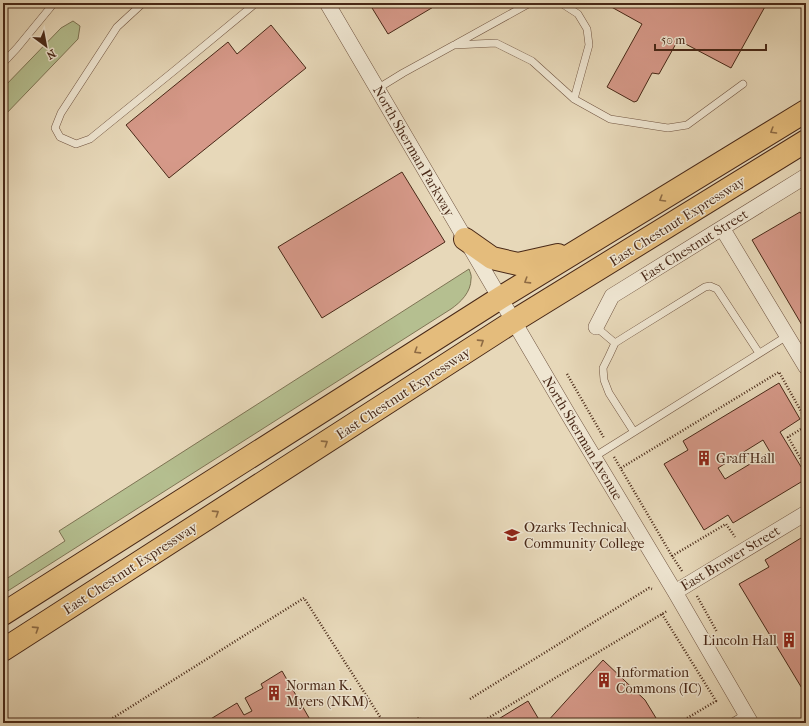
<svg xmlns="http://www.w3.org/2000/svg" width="809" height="726" viewBox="0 0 809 726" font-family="'IM FELL French Canon',serif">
<rect width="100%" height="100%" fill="#e7d8b9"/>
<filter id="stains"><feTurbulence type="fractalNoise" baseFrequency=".005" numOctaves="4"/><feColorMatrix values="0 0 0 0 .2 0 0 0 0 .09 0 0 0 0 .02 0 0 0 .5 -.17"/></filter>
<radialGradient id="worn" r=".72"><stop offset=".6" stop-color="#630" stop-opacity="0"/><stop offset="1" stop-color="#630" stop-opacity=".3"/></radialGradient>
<path fill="#b5bf90" stroke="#7e7454" d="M73 21 80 26 78 39 3 117V88L61 28Z
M469 269C470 272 472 276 471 279 471 292 461 302 451 309L3 594V581L65 541 59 531Z"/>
<path fill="#d69989" stroke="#482817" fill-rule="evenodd" d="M369 3H440L388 34Z
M606 3H767L731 68 678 40 659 74 652 73 637 101 634 102 607 87 642 24 606 4Z
M271 25 306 68 169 178 126 125 228 42 237 54Z
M402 172 445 242 322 318 278 247Z
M800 212 806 221V332L752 240Z
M779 383 800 419 780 432 806 475V479L733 523 728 515 704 530 664 464 688 450 683 441ZM763 440 770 452 725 479 718 468Z
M806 535V695L739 584 769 567 765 560Z
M603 660 645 700 656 718 647 723H546Z
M282 671 312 723H204L237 703 244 715 252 711 245 698 263 688 261 684Z
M528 701 541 723H492Z"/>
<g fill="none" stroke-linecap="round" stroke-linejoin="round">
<g stroke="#705440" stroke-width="8">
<path id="lane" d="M143 3 117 27 61 113 55 128 60 137 76 144 90 139 175 70 256 3
M561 3 578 14 587 29 589 45 574 99
M456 44 530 3
M3 63 17 48 54 3
M377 89 403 73 454 45 496 43 532 61 574 99 610 119 668 128 687 125 743 84
M596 327 615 343
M634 432 609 393 604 380 603 368 609 356 615 343 626 336 705 287 710 286 717 289 759 353
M594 457 787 336
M731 723 746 714"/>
</g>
<g stroke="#705440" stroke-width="16">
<path id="street" d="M327 3 568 414 675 592 751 723
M722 228 806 367
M596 327 612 296 806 176
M675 592 806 513"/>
</g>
<g stroke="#482817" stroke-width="24">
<path id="primary" d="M465 239 492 258 518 264 558 255
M3 614 500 298 806 111
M3 650 514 321 806 141"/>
</g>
<path stroke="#482817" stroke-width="2.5" stroke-dasharray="1 2" stroke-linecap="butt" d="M567 374 604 438
M806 426 788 437 806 468
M614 457 672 556 671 557
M621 468 779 372 806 420
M682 571 672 556 726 524 735 537
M697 596 717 632
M662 614 716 701 679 723
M470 699 649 588 652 589
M105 723 304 598 332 642 384 723
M410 723 417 718 435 723
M480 723 667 611"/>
<use href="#lane" stroke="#efe6d2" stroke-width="7"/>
<use href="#street" stroke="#efe6d2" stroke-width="15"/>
<use href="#primary" stroke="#e4bc7c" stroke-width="22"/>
</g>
<defs><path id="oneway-chevron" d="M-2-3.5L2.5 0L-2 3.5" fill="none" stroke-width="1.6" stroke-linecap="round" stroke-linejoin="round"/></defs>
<g stroke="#8e6b44">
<use href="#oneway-chevron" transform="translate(773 131) rotate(149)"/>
<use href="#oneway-chevron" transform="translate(662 199) rotate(149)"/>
<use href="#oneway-chevron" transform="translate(527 281) rotate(148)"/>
<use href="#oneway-chevron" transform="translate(481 342) rotate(-33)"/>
<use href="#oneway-chevron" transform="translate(417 351) rotate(148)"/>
<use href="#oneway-chevron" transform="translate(325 443) rotate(-33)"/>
<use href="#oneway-chevron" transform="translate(216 513) rotate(-33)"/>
<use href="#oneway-chevron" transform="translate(36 629) rotate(-33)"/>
</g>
<defs>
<g id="building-bare" transform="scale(1.2)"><path d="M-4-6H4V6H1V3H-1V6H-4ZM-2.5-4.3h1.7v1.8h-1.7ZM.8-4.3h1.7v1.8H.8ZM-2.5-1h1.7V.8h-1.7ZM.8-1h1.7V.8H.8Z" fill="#8f2418" stroke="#efe6d2" stroke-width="2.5" paint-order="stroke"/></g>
<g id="university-bare" transform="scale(1.2)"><path d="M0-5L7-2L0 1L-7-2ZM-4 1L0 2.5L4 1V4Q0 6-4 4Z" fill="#8f2418" stroke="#efe6d2" stroke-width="2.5" paint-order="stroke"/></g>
</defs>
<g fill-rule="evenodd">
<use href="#building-bare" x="704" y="458"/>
<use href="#university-bare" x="512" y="535"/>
<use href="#building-bare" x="789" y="640"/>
<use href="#building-bare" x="604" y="680"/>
<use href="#building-bare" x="274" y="693"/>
</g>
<g text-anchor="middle" stroke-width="3" stroke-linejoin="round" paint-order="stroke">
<g font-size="14" fill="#482817" stroke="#efe6d2">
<text transform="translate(414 151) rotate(60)" y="5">North Sherman Parkway</text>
<text transform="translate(677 221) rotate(-32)" y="5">East Chestnut Expressway</text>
<text transform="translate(694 245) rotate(-32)" y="5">East Chestnut Street</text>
<text transform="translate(403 393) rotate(-33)" y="5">East Chestnut Expressway</text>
<text transform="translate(583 438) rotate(59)" y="5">North Sherman Avenue</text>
<text transform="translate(730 558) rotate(-31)" y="5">East Brower Street</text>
<text transform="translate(130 568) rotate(-33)" y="5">East Chestnut Expressway</text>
</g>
<g font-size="14" fill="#482817" stroke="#efe6d2" text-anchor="start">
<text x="716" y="463">Graff Hall</text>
<text x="524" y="532">Ozarks Technical<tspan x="524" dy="16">Community College</tspan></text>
<text x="777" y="645" text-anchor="end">Lincoln Hall</text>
<text x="616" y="677">Information<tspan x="616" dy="16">Commons (IC)</tspan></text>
<text x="286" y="690">Norman K.<tspan x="286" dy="16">Myers (NKM)</tspan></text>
</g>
</g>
<rect width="809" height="726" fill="none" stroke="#e7d8b9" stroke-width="16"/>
<rect x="4" y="4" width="801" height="718" fill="none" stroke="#482817" stroke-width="2"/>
<rect x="8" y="8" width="793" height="710" fill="none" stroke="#482817"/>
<g transform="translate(46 46) rotate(148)" stroke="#efe6d2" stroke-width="3" paint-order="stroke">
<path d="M0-3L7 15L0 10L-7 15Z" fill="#482817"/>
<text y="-6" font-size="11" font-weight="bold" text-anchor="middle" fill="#482817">N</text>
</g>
<path d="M655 44v6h111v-6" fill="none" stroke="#482817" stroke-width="2"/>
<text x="661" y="44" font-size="12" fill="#482817" stroke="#efe6d2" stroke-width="3" paint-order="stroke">50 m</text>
<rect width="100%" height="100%" filter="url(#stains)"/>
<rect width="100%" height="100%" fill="url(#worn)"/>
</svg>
